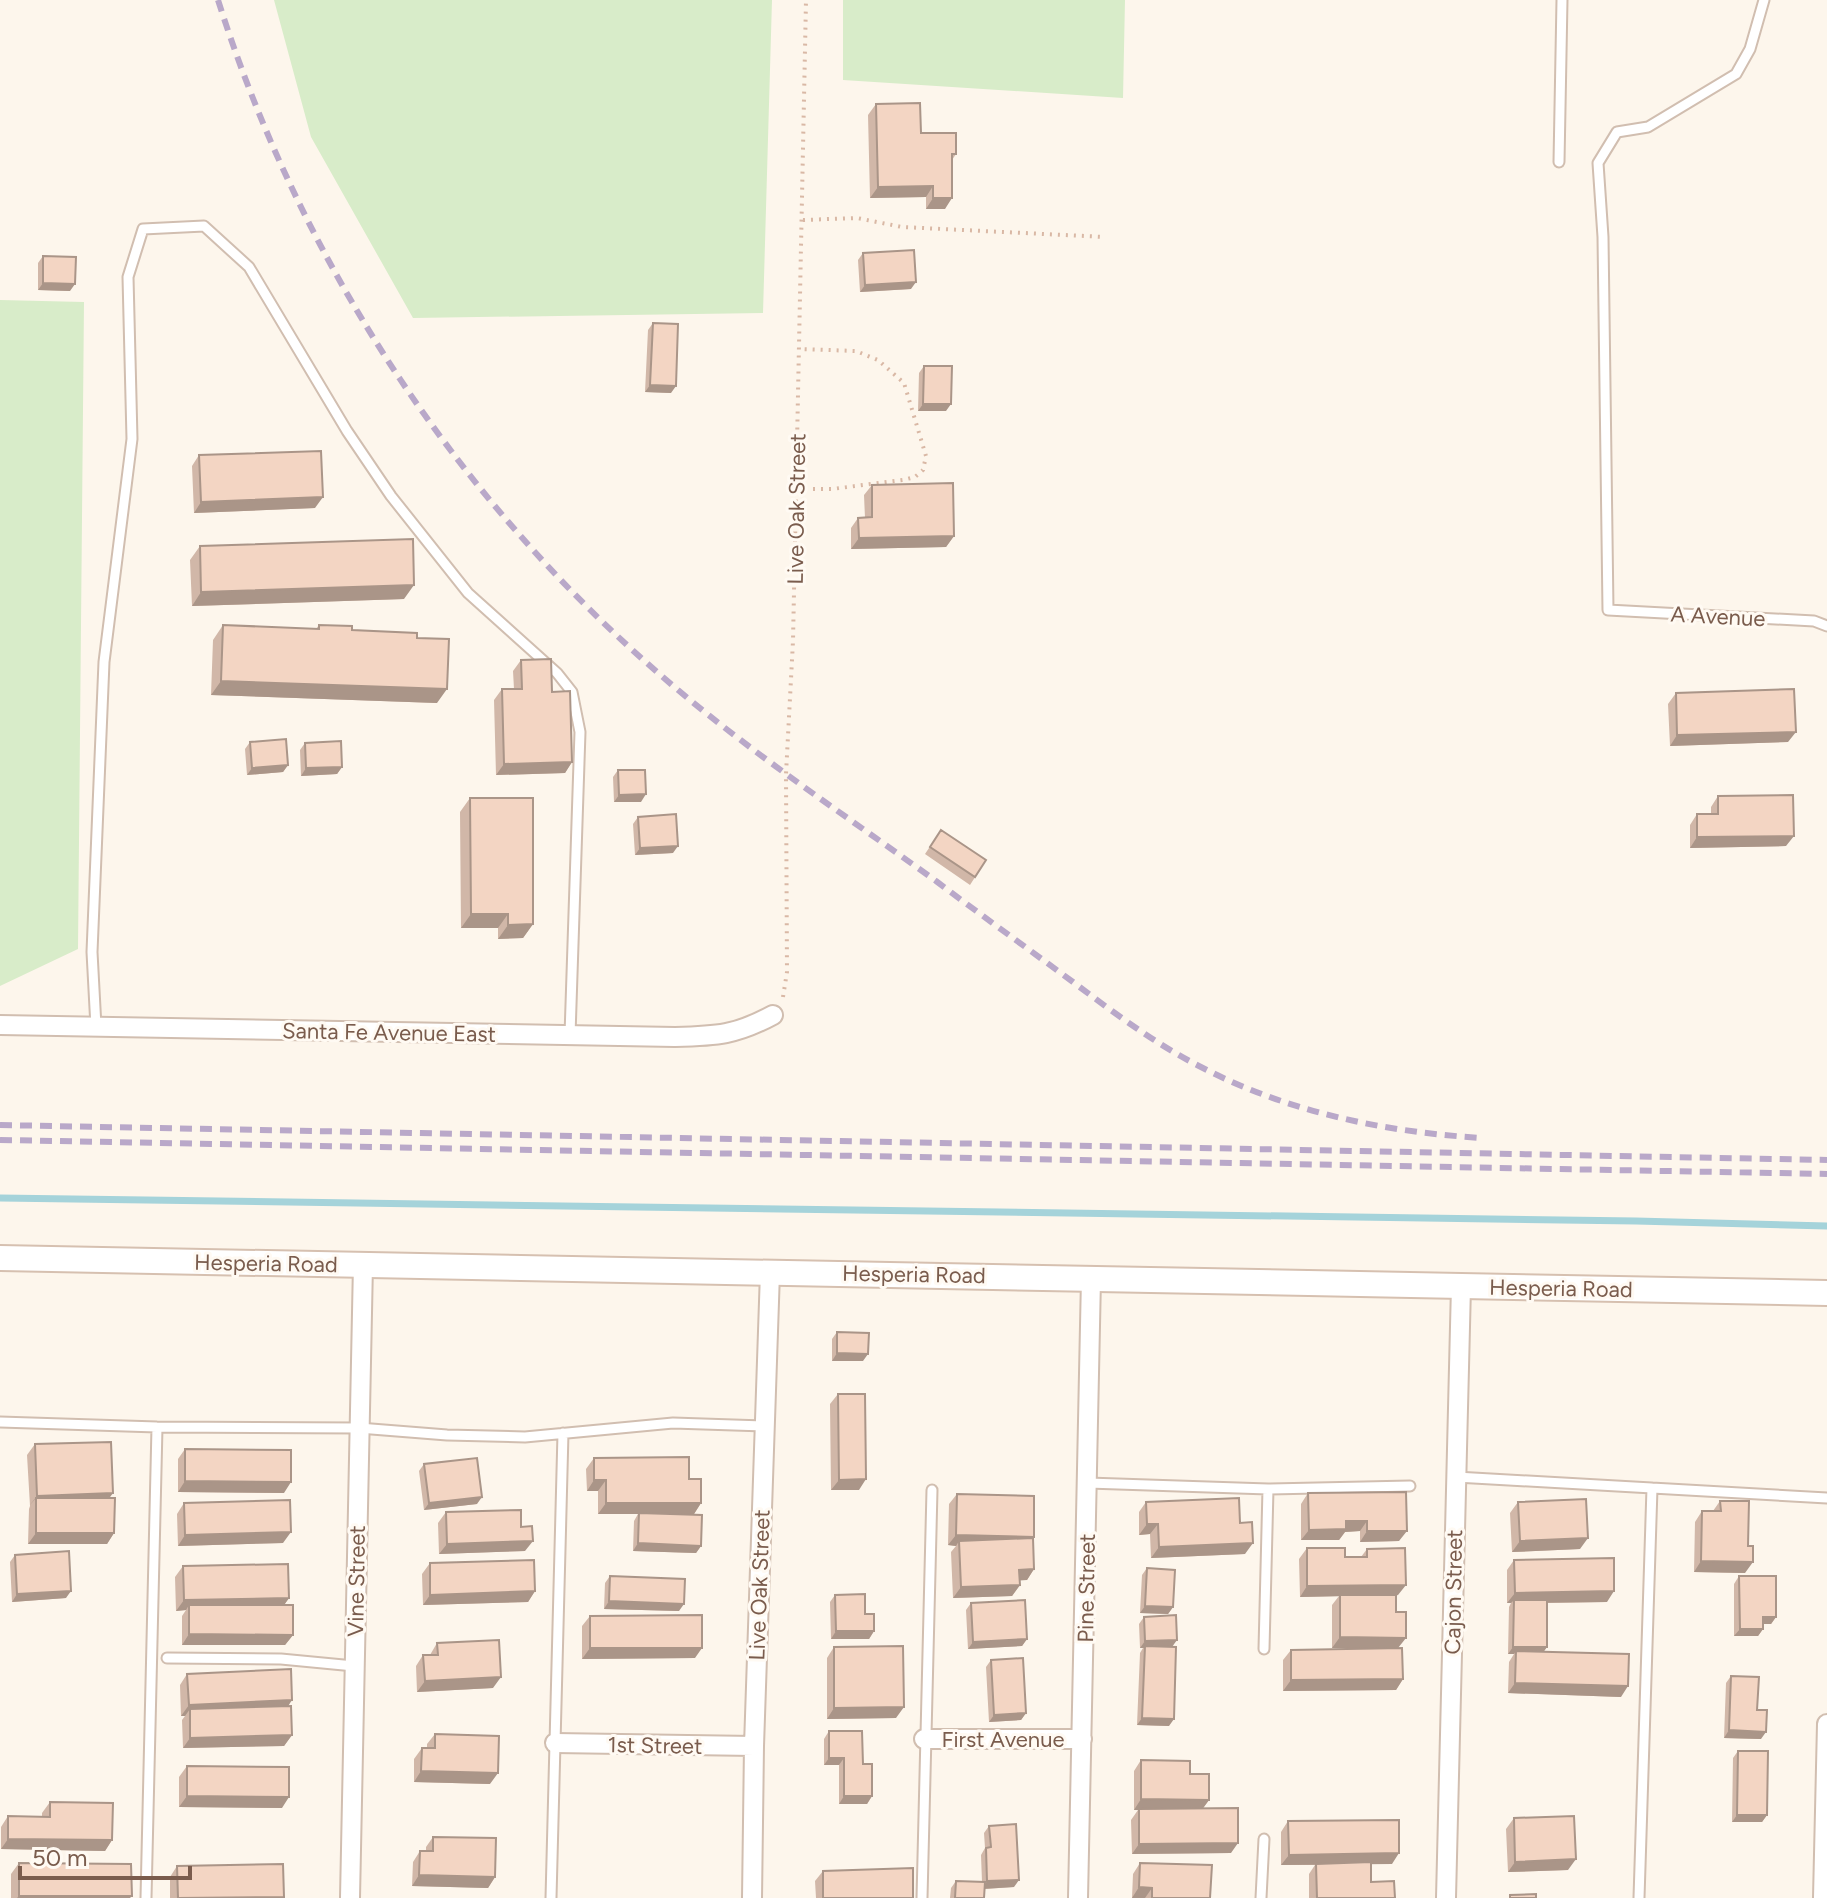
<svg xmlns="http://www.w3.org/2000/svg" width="1827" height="1898" viewBox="0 0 1827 1898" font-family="Figtree,sans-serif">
<rect width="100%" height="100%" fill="#fdf6ec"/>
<path fill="#d8ecc9" d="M274 0H772L763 313 413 318 311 137Z
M843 0H1125L1123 98 843 80Z
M0 300 84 302 78 949 0 986Z"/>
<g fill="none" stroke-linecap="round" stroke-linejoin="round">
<path stroke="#a5d3da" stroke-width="7" d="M0 1198 1636 1221 1827 1226"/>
<g stroke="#d1beb0" stroke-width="13">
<path id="service" d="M1764 0 1750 49 1736 74 1648 127 1617 132 1598 163 1603 237 1608 610 1814 621 1827 626
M1559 162 1562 0
M96 1027 92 952 104 662 132 439 128 277 143 229 204 226 249 267 347 431 391 496 468 593 557 673 572 692 580 732 570 1035
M0 1422 157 1427 359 1428 447 1435 525 1437 673 1423 765 1426
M1456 1477 1827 1498
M1088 1483 1268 1489 1410 1486
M1264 1649 1268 1489
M167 1658 281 1659 354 1666
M146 1898 157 1427
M551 1898 563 1433
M922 1898 932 1490
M1261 1898 1264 1839
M1639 1898 1652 1488"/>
</g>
<g stroke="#d1beb0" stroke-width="22">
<path id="minor" d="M0 1025 675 1037C717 1036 736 1035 773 1015
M924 1739H1082
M555 1743 754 1746
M350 1898 363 1264
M752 1898 754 1746 770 1272
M1078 1898 1091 1278
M1446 1898 1461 1286
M1823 1898 1827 1724"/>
</g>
<g stroke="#d6c0b0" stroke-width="28">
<path id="secondary" d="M0 1258 1827 1293"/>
</g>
<path stroke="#d9b8a5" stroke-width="4" stroke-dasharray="2 6" stroke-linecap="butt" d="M803 220 857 218 902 227 1105 237
M797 489H832L903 480 915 477 923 470 926 456 904 383 878 360 856 351 800 349
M783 997 787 972 786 774 793 641 806 0"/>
<use href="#service" stroke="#fff" stroke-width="9"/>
<use href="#minor" stroke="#fff" stroke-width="18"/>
<use href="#secondary" stroke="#fff" stroke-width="24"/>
<path stroke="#b9a8c9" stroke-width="6" stroke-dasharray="12 8" stroke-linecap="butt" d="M218 0C300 259 452 493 657 672 745 749 842 813 936 881 981 915 1027 948 1073 982 1113 1012 1154 1043 1199 1066 1287 1112 1384 1132 1482 1138
M0 1125 1827 1160
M0 1140 1827 1174"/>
</g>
<path fill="#d1b7a8" d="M876 104 921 133 956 154 952 160 945 209H926V197L870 198 868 115Z
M863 253 911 289 860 292 858 260Z
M43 256 70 291 38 290V263Z
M653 323 671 393 645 392 648 330Z
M924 366 946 411H918L919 373Z
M199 455 315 508 194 513 192 466Z
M872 485 954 536 946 547 851 549V528L858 518H865L864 495Z
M200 546 404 599 192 606 190 560Z
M223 625 316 629 319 625 417 638 437 703 211 695 213 640Z
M521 660 552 692 572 762 565 773 496 775 494 700 502 689H514L513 671Z
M1676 693 1788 742 1670 746 1668 704Z
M250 742 288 765 283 772 247 775 245 749Z
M305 743 342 767 337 774 301 776 300 750Z
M618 770 641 802H614L613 777Z
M1718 796 1786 846 1690 848V825L1697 814H1711V807Z
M470 798 533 924 523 938 498 939V928H461L460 812Z
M638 817 673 853 635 855 633 824Z
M941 830 986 860 970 885 925 854Z
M837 1332 863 1361H832V1339Z
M838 1394 859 1490H831L830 1404Z
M35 1444 109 1498 114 1533 107 1544H28L29 1509 30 1506 27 1455Z
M185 1449 284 1493 178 1492V1459Z
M594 1458 689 1479 701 1503 694 1514H649L701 1546 696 1553 633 1551 634 1521 638 1514H598V1491H587L586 1469Z
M424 1464 477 1504 424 1510 419 1471Z
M1406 1492 1399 1541 1360 1542V1531L1345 1532 1339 1540H1301V1504L1308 1493Z
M957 1494 1032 1538 1034 1569 1027 1580H1020V1585L1012 1596 953 1598 951 1552 956 1546 948 1545 949 1504Z
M1720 1501 1748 1546 1745 1573 1694 1572 1695 1522 1702 1511H1713Z
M1146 1502 1240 1523 1245 1554 1151 1558 1150 1534 1139 1535V1512Z
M1518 1502 1580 1549 1512 1552 1510 1513Z
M184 1503 283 1543 178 1546 177 1514Z
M446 1512 521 1527 525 1551 439 1554 438 1523Z
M1307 1548 1345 1557H1361L1367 1549 1398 1595 1396 1596V1612L1398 1648 1403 1679 1396 1690 1283 1691V1660L1291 1650 1395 1648H1332V1605L1339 1596 1300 1597 1299 1559Z
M15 1555 66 1598 12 1602 10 1562Z
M1514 1560 1607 1602 1547 1603V1647L1543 1652 1621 1697 1508 1693 1509 1662 1514 1654H1508L1509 1607 1511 1603H1507V1570Z
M430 1563 535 1591 528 1602 423 1605 422 1574Z
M183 1566 289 1598 284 1605 293 1635 285 1645H182V1616L186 1610 176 1611 175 1577Z
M1147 1568 1173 1607 1168 1614 1140 1613 1142 1575Z
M610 1576 679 1611 604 1609 605 1583Z
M1739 1576 1776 1617 1771 1624H1763V1629L1758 1636H1734V1584Z
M835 1595 865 1614 874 1631 869 1639H831L830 1602Z
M971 1603 1027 1639 1022 1646 968 1649 966 1610Z
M590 1616 695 1658 582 1659V1626Z
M1144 1617 1172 1647 1169 1726 1137 1725 1140 1653 1143 1648H1140L1139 1624Z
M437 1643 493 1688 417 1692 416 1666 423 1655H430Z
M834 1647 896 1718 827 1719V1658Z
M991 1660 1026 1713 1021 1720 989 1722 986 1667Z
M187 1674 288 1706 292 1735 284 1746 183 1748 182 1720 185 1716H181L180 1685Z
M1731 1676 1757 1710 1761 1739 1724 1738 1726 1683Z
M829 1731 863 1764 872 1796 867 1804H839V1765H824V1739Z
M435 1734 490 1784 414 1782V1759L422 1748H427V1744Z
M1738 1751 1767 1815 1762 1822H1732L1733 1758Z
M1141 1760 1190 1774 1209 1800 1203 1808 1231 1853 1132 1854 1131 1820 1138 1810H1134V1771Z
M187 1766 282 1808 179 1807V1777Z
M50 1802 112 1840 105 1851 1 1849V1827L8 1816 42 1817V1813Z
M1514 1818 1568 1870 1508 1872 1506 1829Z
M1288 1821 1392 1864H1371V1882L1395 1898H1309V1874L1315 1865H1281V1832Z
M989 1826 1014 1887 984 1889V1898H950L951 1888 956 1881 982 1882 981 1855 985 1848 984 1833Z
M433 1837 495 1877 488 1888 412 1886 413 1862 420 1851H426V1847Z
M19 1863 130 1898H11V1874Z
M1140 1863 1210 1898H1132L1133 1874Z
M177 1866 283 1898H170V1877Z
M823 1871 913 1898H816L815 1881Z"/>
<path fill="#aa9588" d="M933 186 926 197 870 198 878 187Z
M933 198H952L945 209H926Z
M916 282 911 289 860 292 865 285Z
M43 283 75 284 70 291 38 290Z
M650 385 676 386 671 393 645 392Z
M923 404H951L946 411H918Z
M323 497 315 508 194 513 201 502Z
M954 536 946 547 851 549 859 538Z
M414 585 404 599 192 606 201 592Z
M221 681 447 689 437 703 211 695Z
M1796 732 1788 742 1670 746 1677 735Z
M572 762 565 773 496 775 504 764Z
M288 765 283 772 247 775 252 768Z
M342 767 337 774 301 776 306 768Z
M646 794 641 802H614L619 795Z
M1794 836 1786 846 1690 848 1697 837Z
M678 846 673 853 635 855 640 848Z
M471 914H508L498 928H461Z
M533 924 523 938 498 939 508 925Z
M837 1353 868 1354 863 1361H832Z
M866 1479 859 1490H831L839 1480Z
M594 1480H606L598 1491H587Z
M185 1481 291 1482 284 1493 178 1492Z
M113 1493 105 1504 36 1498 29 1506 37 1496Z
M482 1497 477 1504 424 1510 429 1503Z
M606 1503H701L694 1514H598Z
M1346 1521H1367L1360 1531 1345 1532 1339 1540H1301L1309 1530Z
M1147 1524H1158L1150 1534 1139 1535Z
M1367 1531H1407L1399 1541 1360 1542Z
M291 1532 283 1543 178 1546 185 1535Z
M36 1533H114L107 1544H28Z
M956 1535 1034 1537 1026 1547 959 1541 956 1546 948 1545Z
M1588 1538 1580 1549 1512 1552 1520 1541Z
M533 1541 525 1551 439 1554 447 1544Z
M638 1543 701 1546 696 1553 633 1551Z
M1253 1543 1245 1554 1151 1558 1159 1547Z
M1701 1561 1753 1562 1745 1573 1694 1572Z
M1034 1569 1027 1580 1012 1581 1019 1570Z
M1020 1585 1012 1596 953 1598 961 1587Z
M1406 1585 1398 1595 1300 1597 1307 1586Z
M71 1591 66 1598 12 1602 17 1594Z
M535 1591 528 1602 423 1605 430 1595Z
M1614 1591 1607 1602 1514 1603V1600L1511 1603H1507L1515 1593Z
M289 1598 282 1608 189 1605 186 1610 176 1611 184 1600Z
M609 1601 684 1604 679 1611 604 1609Z
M1145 1606 1173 1607 1168 1614 1140 1613Z
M1763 1617H1776L1771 1624H1758Z
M1740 1629H1763L1758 1636H1734Z
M836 1631H874L869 1639H831Z
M189 1634 293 1635 285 1645H182Z
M1340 1637 1406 1638 1398 1648H1332Z
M1027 1639 1022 1646 968 1649 973 1642Z
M1177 1640 1172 1647 1140 1648 1145 1641Z
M1513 1647H1547L1542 1654 1516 1651 1514 1654H1508Z
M590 1648H702L695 1658 582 1659Z
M501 1677 493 1688 417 1692 425 1681Z
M1403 1679 1396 1690 1283 1691 1291 1680Z
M1515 1683 1628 1686 1621 1697 1508 1693Z
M292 1700 285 1711 190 1709 185 1716H181L189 1705Z
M904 1707 896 1718 827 1719 834 1708Z
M1026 1713 1021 1720 989 1722 994 1715Z
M1142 1718 1174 1719 1169 1726 1137 1725Z
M1729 1730 1766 1732 1761 1739 1724 1738Z
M292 1735 284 1746 183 1748 190 1738Z
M829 1758H844L839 1765H824Z
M421 1771 498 1773 490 1784 414 1782Z
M187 1796 289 1797 282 1808 179 1807Z
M844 1796H872L867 1804H839Z
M1141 1799 1209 1800 1201 1811 1134 1810Z
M1737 1815H1767L1762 1822H1732Z
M8 1839 112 1840 105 1851 1 1849Z
M1238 1843 1231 1853 1132 1854 1139 1844Z
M1399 1853 1392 1864 1281 1865 1289 1855Z
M1576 1859 1568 1870 1508 1872 1515 1862Z
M419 1875 495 1877 488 1888 412 1886Z
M1019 1880 1014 1887 982 1889 987 1881Z
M1139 1887 1152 1888 1145 1898H1132Z
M19 1896H132L130 1898H17Z"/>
<path fill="#f3d5c3" stroke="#aa9588" stroke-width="2" d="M920 103 921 133H956V154H952V198H933V186L878 187 876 104Z
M914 250 916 282 865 285 863 253Z
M43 256 76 257 75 284 43 283Z
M653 323 678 324 676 386 650 385Z
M924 366H952L951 404H923Z
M321 451 323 497 201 502 199 455Z
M953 483 954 536 859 538 858 518 872 517V485Z
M413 539 414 585 201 592 200 546Z
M223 625 319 629V625L352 626V630L417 633V638L449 639 447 689 221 681Z
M551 659 552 692 570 691 572 762 504 764 502 689H522L521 660Z
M1794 689 1796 732 1677 735 1676 693Z
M286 739 288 765 252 768 250 742Z
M341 741 342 767 306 768 305 743Z
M618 770H645L646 794 619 795Z
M1793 795 1794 836 1697 837V814H1718V796Z
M470 798H533V924L508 925V914H471Z
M676 814 678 846 640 848 638 817Z
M941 830 986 860 975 877 930 847Z
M837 1332 869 1333 868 1354 837 1353Z
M838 1394H865L866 1479 839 1480Z
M111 1442 113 1493 37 1496 35 1444Z
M185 1449 291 1450V1482L185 1481Z
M689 1457V1479H701V1503H606V1480H594V1458Z
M477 1458 482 1497 429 1503 424 1464Z
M1406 1492 1407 1531H1367V1521H1346V1529L1309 1530 1308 1493Z
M957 1494 1034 1496V1537L956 1535Z
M36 1498H115L114 1533H36Z
M1239 1498 1240 1523 1252 1522 1253 1543 1159 1547 1158 1524H1147L1146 1502Z
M1586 1499 1588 1538 1520 1541 1518 1502Z
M290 1500 291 1532 185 1535 184 1503Z
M1720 1501H1749L1748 1546H1753V1562L1701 1561 1702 1511H1721Z
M521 1510V1527L532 1526 533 1541 447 1544 446 1512Z
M639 1513 702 1515 701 1546 638 1543Z
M1033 1538 1034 1569 1019 1570 1020 1585 961 1587 959 1541Z
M1307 1548H1345V1557H1367V1549L1405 1548 1406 1585 1307 1586Z
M69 1551 71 1591 17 1594 15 1555Z
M1614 1558V1591L1515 1593 1514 1560Z
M534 1560 535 1591 430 1595V1563Z
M288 1564 289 1598 184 1600 183 1566Z
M1147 1568 1175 1570 1173 1607 1145 1606Z
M610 1576 685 1579 684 1604 609 1601Z
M1739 1576H1776V1617H1763V1629H1740Z
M865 1594V1614H874V1631H836L835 1595Z
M1340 1595H1396V1612H1406V1638L1340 1637Z
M1025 1600 1027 1639 973 1642 971 1603Z
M1514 1600H1547V1647H1513Z
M189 1605H293V1635L189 1634Z
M702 1615V1648H590V1616Z
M1176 1615 1177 1640 1145 1641 1144 1617Z
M499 1640 501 1677 425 1681 423 1655H438L437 1643Z
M903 1646 904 1707 834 1708V1647Z
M1145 1646 1176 1647 1174 1719 1142 1718Z
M1402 1648 1403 1679 1291 1680V1650Z
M1516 1651 1629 1654 1628 1686 1515 1683Z
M1023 1658 1026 1713 994 1715 991 1660Z
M291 1669 292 1700 189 1705 187 1674Z
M1731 1676 1759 1677 1757 1710H1767L1766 1732 1729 1730Z
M291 1706 292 1735 190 1738V1709Z
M829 1731H862L863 1764H872V1796H844V1758H829Z
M435 1734 499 1736 498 1773 421 1771 422 1748H435Z
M1738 1751H1768L1767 1815H1737Z
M1141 1760 1190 1761V1774H1209V1800L1141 1799Z
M187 1766 289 1767V1797L187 1796Z
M50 1802 113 1803 112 1840 8 1839V1816L50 1817Z
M1238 1808V1843L1139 1844V1809Z
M1574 1816 1576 1859 1515 1862 1514 1818Z
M1399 1820V1853L1289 1855 1288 1821Z
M1016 1824 1019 1880 987 1881 986 1848 991 1847 989 1826Z
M433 1837 496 1838 495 1877 419 1875 420 1851H433Z
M1371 1862V1882L1394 1881 1395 1898H1317L1316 1864Z
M19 1863 131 1864 132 1896H19Z
M1140 1863 1212 1865 1210 1898H1152V1888L1139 1887Z
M283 1864 284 1897 178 1898 177 1866Z
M913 1868V1898H823V1871Z
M956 1881 985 1882 984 1898H955Z
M1536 1894V1898H1510V1895Z"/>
<g text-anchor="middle" stroke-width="6" stroke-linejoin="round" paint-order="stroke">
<g font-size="22" fill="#7a5c4d" stroke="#fffaf3">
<text transform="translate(796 509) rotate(-89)" y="8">Live Oak Street</text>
<text transform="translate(1718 616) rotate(3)" y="8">A Avenue</text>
<text transform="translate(389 1032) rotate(1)" y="8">Santa Fe Avenue East</text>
<text transform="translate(266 1263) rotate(1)" y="8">Hesperia Road</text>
<text transform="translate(914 1274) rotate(1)" y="8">Hesperia Road</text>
<text transform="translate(1561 1288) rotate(1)" y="8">Hesperia Road</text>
<text transform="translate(356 1581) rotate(-89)" y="8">Vine Street</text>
<text transform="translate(759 1585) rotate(-88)" y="8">Live Oak Street</text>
<text transform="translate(1086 1588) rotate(-89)" y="8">Pine Street</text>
<text transform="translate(1453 1592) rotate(-89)" y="8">Cajon Street</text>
<text x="1003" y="1747">First Avenue</text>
<text transform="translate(655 1745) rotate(1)" y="8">1st Street</text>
</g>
</g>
<path d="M20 1866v12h170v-12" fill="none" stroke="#7a5c4d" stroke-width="4"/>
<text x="32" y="1866" font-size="24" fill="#7a5c4d" stroke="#fffaf3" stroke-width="6" paint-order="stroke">50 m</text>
</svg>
